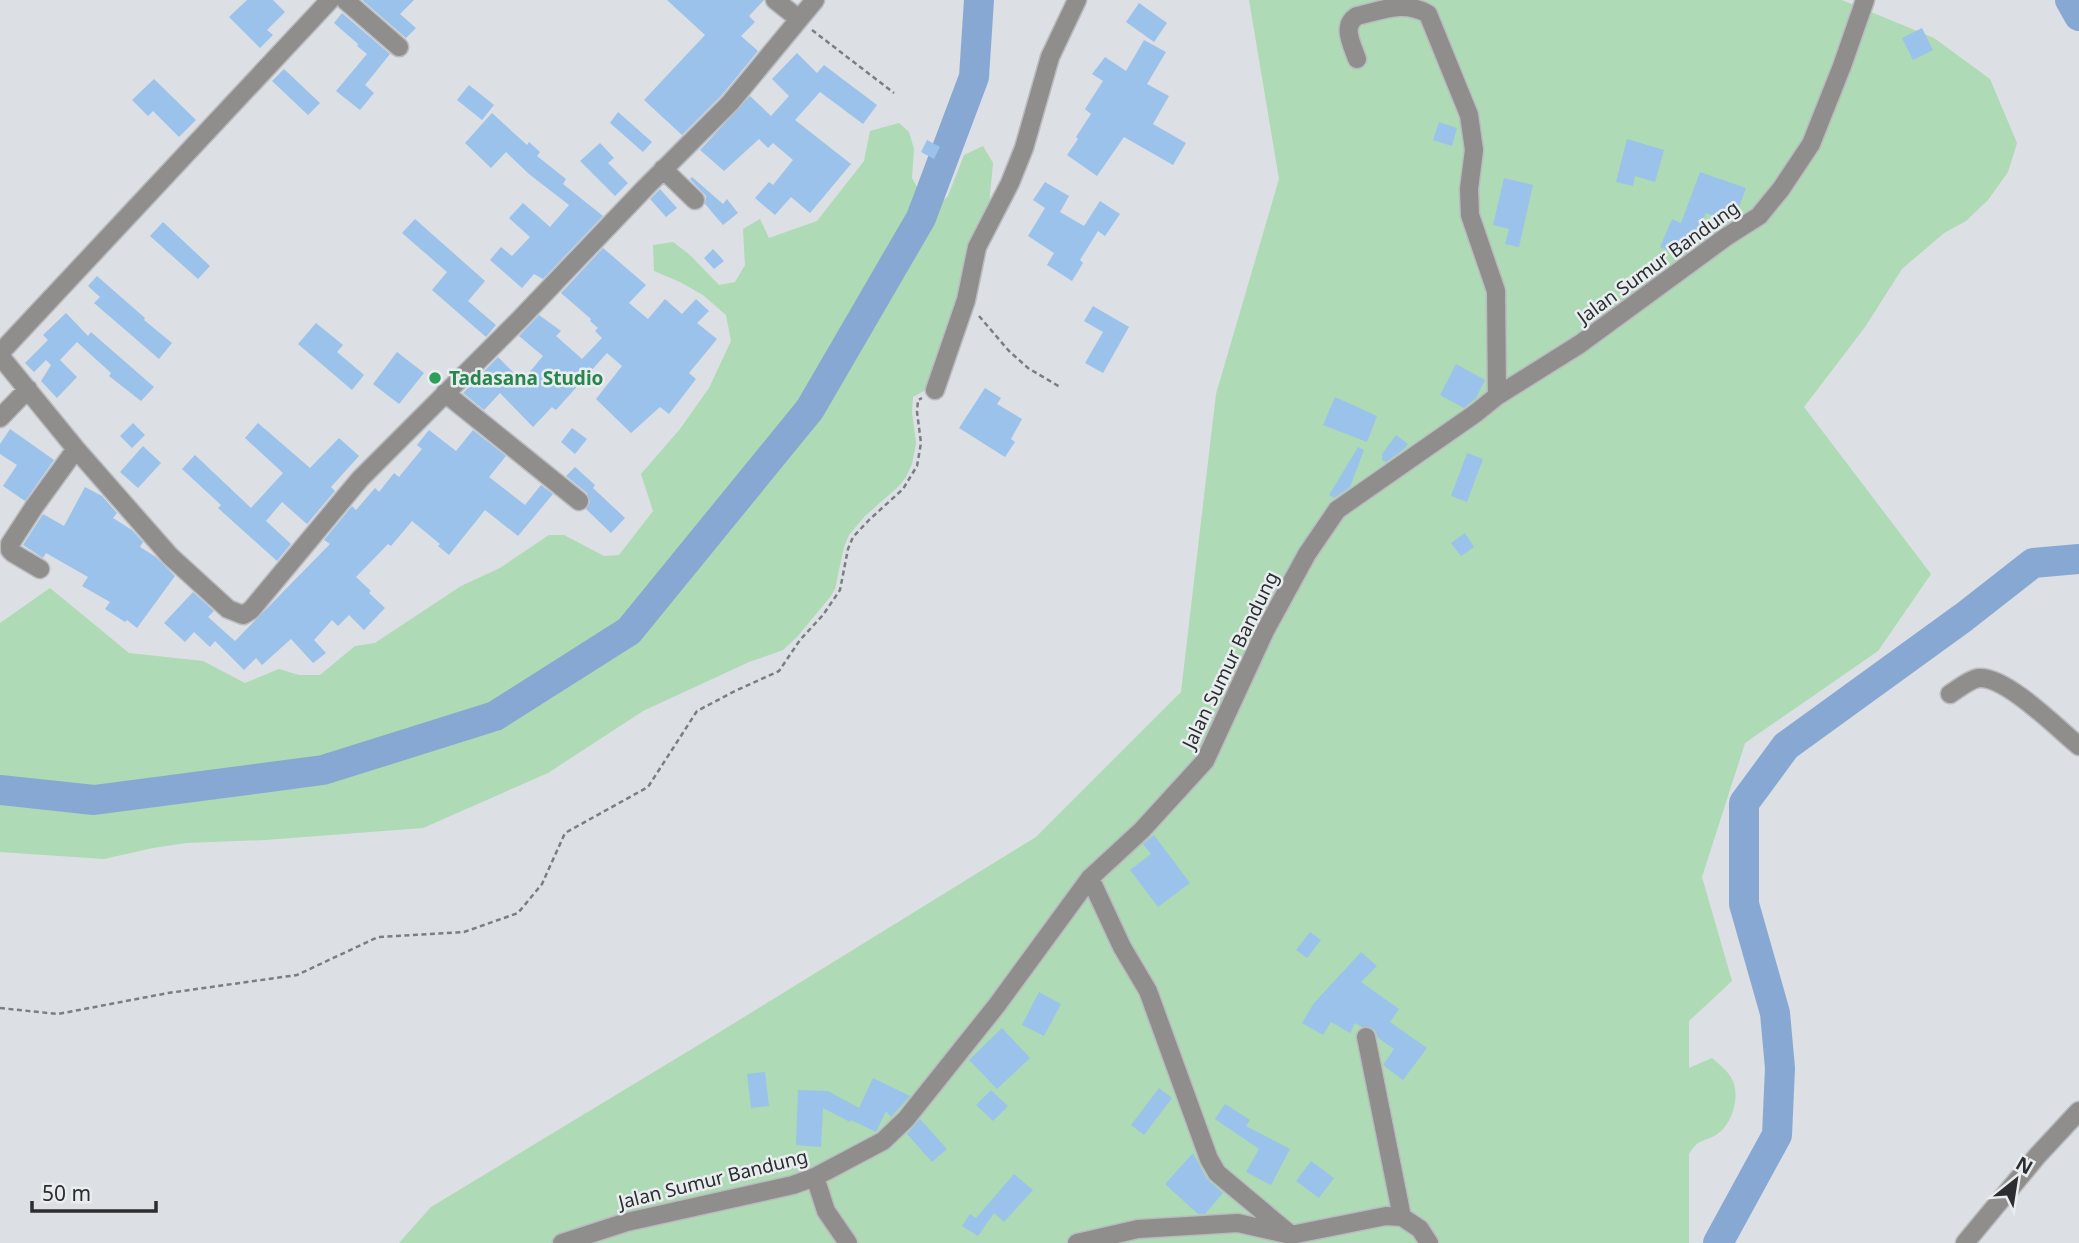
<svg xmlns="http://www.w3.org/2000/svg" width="2079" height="1243" viewBox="0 0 2079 1243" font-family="'Noto Sans',sans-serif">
<rect width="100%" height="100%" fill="#dcdfe3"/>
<path fill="#aedab5" d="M1249 0H1842L1934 38 1990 79 2017 143 2008 172 1988 200 1966 221 1944 233 1902 269 1865 327 1804 407 1931 574 1878 651 1745 743 1702 877 1732 981 1689 1021V1068L1712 1058C1720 1065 1731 1073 1734 1084 1739 1101 1731 1126 1716 1135 1702 1143 1699 1138 1689 1154V1243H399L431 1207 710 1038 1036 837 1181 692 1216 394 1279 179Z
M899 123 909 132 914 149 912 178 921 194 936 207 948 196 964 155 983 146 993 163 989 206 961 298 931 387 913 397 912 412 916 443 912 464 906 477 899 486 865 516 849 535 844 547 835 589 831 596 797 637 783 650 749 662 643 711 548 773 423 828 265 840 186 843 153 848 104 859 0 852V623L50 588 129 653 203 661 245 683 279 669 299 675H320L355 646 375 643 461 586 500 568 549 535H564L604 556 619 555 653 511 641 474 680 429 709 388 731 341 726 315 703 295 680 282 654 271 653 245 673 242 690 255 719 285 735 282 745 265 743 229 760 219 769 238 817 221 864 161 870 131Z"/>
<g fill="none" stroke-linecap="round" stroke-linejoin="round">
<path stroke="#87a8d2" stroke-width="30" d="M2070 0 2079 16
M0 790 94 800 323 770 495 716 629 631 810 409 921 218 974 77 979 0
M1718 1243 1777 1135 1780 1068 1775 1013 1744 904V803L1786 746 1964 617 2033 563 2079 559"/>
</g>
<path fill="#9bc2eb" d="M247 0H273L285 12 267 30 273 35 260 48 229 17Z
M362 0H414L400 14 416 28 406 38Z
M667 0H764L749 16 755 22 741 36 758 51 722 95 682 135 644 100 705 35Z
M1139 3 1167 23 1154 42 1126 22Z
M342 13 390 54 365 85 374 93 360 110 336 91 367 54 357 46 358 44 334 23Z
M1922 28 1933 50 1913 60 1902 38Z
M1144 40 1166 52 1147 84 1169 96 1153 124 1186 143 1173 165 1124 137 1097 176 1067 155 1078 139 1076 137 1091 114 1085 109 1103 81 1092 74 1105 57 1126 71Z
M797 53 817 73 824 65 877 105 863 124 820 92 795 120 851 164 810 213 791 197 775 215 755 198 769 182 773 185 793 160 773 143 768 148 759 139 724 171 700 150 750 96 771 116 789 96 772 79Z
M284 69 320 103 308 115 272 81Z
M154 79 196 120 179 137 153 111 148 116 132 100Z
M469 85 494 105 482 120 457 100Z
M618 112 652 142 643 152 610 123Z
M492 113 527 145 529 142 540 152 537 156 566 179 563 184 603 216 543 279 534 274 522 288 490 260 501 247 512 256 530 237 509 218 523 203 550 227 569 205 529 174 506 152 491 168 465 143Z
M1439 122 1457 128 1452 146 1433 140Z
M1627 139 1664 150 1655 182 1635 176 1633 186 1616 182Z
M927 140 940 147 934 159 921 152Z
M600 143 614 158 608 163 628 183 615 196 580 161Z
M1700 172 1746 188 1735 218 1733 219 1716 213 1714 216 1706 213 1690 249 1681 256 1660 247 1672 219 1681 223Z
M692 177 723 204 727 199 738 213 723 225 705 204 706 196 690 179Z
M1504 178 1533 185 1519 247 1505 244 1509 229 1493 225Z
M1045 182 1069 196 1060 212 1084 226 1100 201 1120 214 1105 236 1098 231 1080 260 1083 263 1072 281 1047 265 1054 253 1028 236 1045 208 1033 200Z
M660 189 677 208 666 217 650 199Z
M415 219 485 281 468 301 496 325 486 337 432 290 447 272 402 233Z
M163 222 210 266 198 279 150 236Z
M603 248 646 285 629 303 648 319 665 299 682 314 696 299 709 311 697 323 717 339 689 373 696 379 669 414 660 407 631 433 596 399 622 366 607 353 556 410 552 407 533 427 500 393 484 410 463 393 498 357 522 381 543 356 519 336 539 315 561 331 556 336 582 359 602 338 595 331 598 328 590 321 591 319 561 293Z
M713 249 724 261 714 269 704 258Z
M97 276 145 318 144 320 172 343 159 359 94 303 100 297 88 286Z
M1093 306 1129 327 1103 373 1085 363 1103 332 1084 321Z
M66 313 88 336 91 332 154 387 141 401 109 376 111 373 77 342 60 360 77 377 57 398 41 381 51 365 46 360 34 372 25 363 48 340 43 335Z
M316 323 343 345 337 352 364 375 352 390 298 344Z
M397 352 424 373 399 404 373 384Z
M1456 364 1485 380 1476 398 1464 408 1440 395Z
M985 388 1001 398 997 404 1022 419 1011 439 1015 442 1005 457 959 428Z
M1335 397 1377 416 1367 442 1323 425Z
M133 423 145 435 132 448 120 436Z
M258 423 310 468 339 438 359 456 331 487 335 491 307 524 282 502 266 521 291 544 277 561 218 508 221 505 182 469 195 455 251 508 283 473 245 438Z
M572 428 587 439 575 454 561 442Z
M10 429 54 460 25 501 3 486 17 465 0 454V444Z
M429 430 456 451 473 430 506 456 489 477 525 505 541 485 553 494 518 536 485 510 449 555 438 546 440 544 412 521 391 546 388 544 356 577 371 591 369 593 385 608 364 630 349 615 338 626 332 620 314 640 326 653 313 663 291 639 262 665 256 658 244 670 215 641 210 647 194 632 185 642 164 623 193 592 214 611 208 617 235 641 330 544 324 540 352 506 356 510 375 488 379 492 394 473 399 477 422 449 417 445Z
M1396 435 1408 444 1404 449 1386 462 1382 460V454Z
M143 446 161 463 138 488 120 472Z
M1358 447 1364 450 1350 487 1334 498 1329 495Z
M1467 453 1483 459 1467 502 1451 496Z
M575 467 595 485 593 488 625 518 611 533 586 509 590 502 587 493 566 476Z
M85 487 102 496 117 513 113 518 132 530 143 542 140 547 156 557 175 576 137 628 127 620 125 622 105 609 110 602 82 586 88 577 46 553 43 558 23 545 43 514 64 526Z
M1465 533 1474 547 1461 556 1451 543Z
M1154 835 1190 883 1158 907 1130 870 1151 854 1143 844Z
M1310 932 1321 940 1307 958 1296 950Z
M1361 952 1377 966 1361 982 1399 1009 1390 1022 1427 1048 1403 1080 1383 1065 1394 1049 1378 1038 1375 1030 1370 1027H1362L1355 1023 1350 1033 1331 1022 1323 1035 1302 1023 1314 1003Z
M1039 992 1061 1004 1044 1036 1022 1025Z
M1002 1028 1030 1058 997 1089 969 1060Z
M765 1072 769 1106 751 1108 747 1074Z
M873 1078 910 1096 891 1117 886 1111 876 1132 851 1120 850 1122 823 1108 821 1147 796 1145 798 1090 828 1091 859 1108Z
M1159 1088 1172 1098 1144 1135 1131 1125Z
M991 1090 1008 1106 993 1121 976 1105Z
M1225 1104 1250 1120 1246 1126 1290 1149 1271 1185 1246 1172 1259 1149 1215 1119Z
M920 1119 947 1149 932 1162 907 1134Z
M1193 1153 1207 1179 1223 1193 1205 1214H1198L1165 1184Z
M1311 1161 1334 1178 1319 1198 1296 1181Z
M1014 1174 1033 1190 1004 1222 994 1213 978 1236 962 1226 970 1214 976 1218Z"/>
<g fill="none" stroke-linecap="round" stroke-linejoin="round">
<g stroke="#b9bbbf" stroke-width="21">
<path id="minor" d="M345 0 399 47
M775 0 799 19
M1357 59C1352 44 1341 26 1357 16 1383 10 1404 0 1428 14L1469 115 1474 150 1469 189 1470 215 1496 291 1497 396
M663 169 695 200
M0 353 330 0
M0 356 76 449 170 556 228 609 243 615 251 610 360 479 520 319 645 188 730 103 815 0
M935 390 966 300 977 247 1010 183 1024 148 1050 57 1077 0
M445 393 579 501
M0 418 28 389
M40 569 13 553 10 550V544L34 507 76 449
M1950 694C1958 689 1970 679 1979 678 2006 676 2057 728 2079 746
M1090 878 1122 947 1148 991 1209 1159 1217 1173 1291 1235
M1366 1037 1402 1217
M815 1177 826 1211 848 1243
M562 1243 627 1222 793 1185 815 1177 883 1141 906 1119 997 1005 1090 878 1142 830 1205 761 1265 631 1307 554 1337 510 1476 413 1497 396 1580 344 1726 237 1759 216 1781 189 1811 144 1842 66 1865 0
M1077 1243 1138 1229 1238 1223 1291 1235 1386 1216 1402 1217 1420 1229 1429 1243
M1965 1243 2038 1155 2079 1111"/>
</g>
<path stroke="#7b7e80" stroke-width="2.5" stroke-dasharray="5 3.5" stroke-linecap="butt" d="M812 30 894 93
M979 316 1009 351 1028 368 1060 387
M0 1008 58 1014 168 993 297 975 378 937 464 932 518 913 542 884 565 833 648 787 697 711 735 691 779 671 800 640 823 615 840 590 848 549 853 537 869 520 903 489 917 466 921 443 917 412 918 400 922 398"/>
<use href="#minor" stroke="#8f8e8d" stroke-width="18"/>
</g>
<circle fill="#2e9e5b" stroke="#e9edf0" stroke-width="2.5" cx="435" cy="378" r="7"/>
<g text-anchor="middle" stroke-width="5" stroke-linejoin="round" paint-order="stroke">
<g font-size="19" fill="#2b2d2e" stroke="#e9edf0">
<text transform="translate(1658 262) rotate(-36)" y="7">Jalan Sumur Bandung</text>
<text transform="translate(1230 660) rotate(-64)" y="7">Jalan Sumur Bandung</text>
<text transform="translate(713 1179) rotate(-14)" y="7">Jalan Sumur Bandung</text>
</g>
<g font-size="19" font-weight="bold" fill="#27864d" stroke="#e9edf0" text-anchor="start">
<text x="449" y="385">Tadasana Studio</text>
</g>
</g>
<g transform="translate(2016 1180) rotate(30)" stroke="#e9edf0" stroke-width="5" paint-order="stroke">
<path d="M0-5L12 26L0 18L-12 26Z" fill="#2b2d2e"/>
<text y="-10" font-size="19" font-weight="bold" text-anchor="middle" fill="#2b2d2e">N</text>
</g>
<path d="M32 1201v10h124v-10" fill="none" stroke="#2b2d2e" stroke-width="3.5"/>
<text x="42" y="1201" font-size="21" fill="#2b2d2e" stroke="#e9edf0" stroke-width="5" paint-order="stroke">50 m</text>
</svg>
